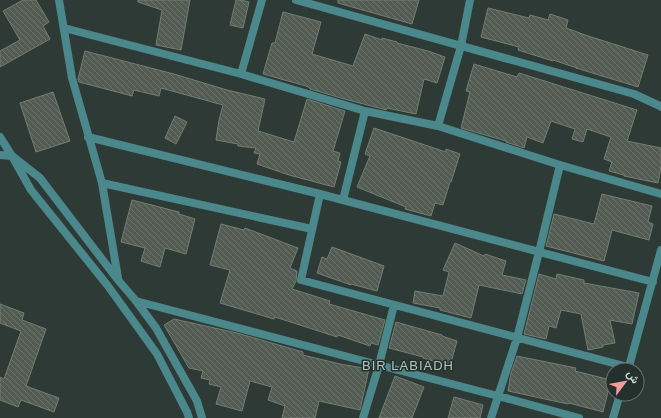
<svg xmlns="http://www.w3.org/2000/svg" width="661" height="418" viewBox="0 0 661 418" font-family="Helvetica,Vazirmatn,sans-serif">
<defs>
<pattern id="building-back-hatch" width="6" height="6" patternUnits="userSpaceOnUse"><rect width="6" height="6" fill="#535c52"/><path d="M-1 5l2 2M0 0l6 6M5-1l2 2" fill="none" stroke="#6b736a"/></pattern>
</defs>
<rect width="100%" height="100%" fill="#2d3a36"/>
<path fill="url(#building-back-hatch)" stroke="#757d73" d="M23 0H36L49 22 43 26 50 39 0 67V51L20 40 3 11Z
M138 0H190L181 50 156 45 162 10 138 2Z
M236 0H241L249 2 243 28 230 25Z
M338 0H419L412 24 338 3Z
M488 8 529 18 530 15 548 20 550 14 568 20 566 28 580 33H579L648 55 638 87 576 68H577L553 60V61L518 50 519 47 481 37Z
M283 12 321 22 312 54 353 66 365 34 382 40V38L397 42V43L428 51 445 57 437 83 424 79 416 114 387 108 386 110 383 109 348 100 310 89V88L306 86 263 74 272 43H275Z
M85 51 174 74 227 90 265 99 258 131 294 142 307 99 345 111 333 151 340 153 338 161 341 162 334 187 289 175 257 164 260 154 254 153 256 148 238 146V144L216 140 219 120 223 105 161 88 159 96 134 90 132 96 79 82 78 79Z
M474 64 517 77 519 73 637 110 627 141 661 148V167L658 183 624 176V175L609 171 612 162 604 159 611 137 587 129 583 142 572 139 575 129 551 121 543 143 527 137 524 148 506 142V141L461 128 470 92 466 91Z
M53 92 70 141 36 152 20 103Z
M175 116 187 122 176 144 165 138Z
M374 128 446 152V149L460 154 451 182H450L443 205 435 203 431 216 405 209 406 207 357 187 370 156 365 154Z
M602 194 652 206 648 222 653 224 649 240 612 230 604 261 546 246 554 214 594 224Z
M132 200 179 212V214L195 219 186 254 165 248 160 267 141 261 145 248 121 242Z
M221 224 244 230 245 228 298 248 290 268 297 271 296 281 292 289 330 301 329 304 385 320 378 345 371 343 370 346 338 335 337 337 275 317 274 319 220 303 230 270 210 265Z
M455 243 484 256 485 254 506 261 502 275 526 280 522 294 479 285 471 318 440 310V308L413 303 415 291 443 296 449 272 443 270Z
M332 247 384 266 377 291 351 284V285L317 273 322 257 327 259Z
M539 274 556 279 557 274 584 280V283L639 293 632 324 610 320 615 343 603 345V347L588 350 581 314 561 310 556 328 549 326 546 339 524 334Z
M0 304 24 313 22 320 46 329 26 386 59 398 54 412 21 400 18 407 0 400V377L4 379 21 331 0 323Z
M174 319 237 333 303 352V355L340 364 369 369 360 410 319 401 315 418H282L285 406 268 400 272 387 250 381 242 411 216 404 221 387 209 384 210 380 201 378 203 371 189 368 164 325Z
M396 322 442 335V336L457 341 450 366 423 358V357L389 348Z
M517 356 576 368 575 371 611 380 603 412 569 403 568 404 508 391 511 373Z
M395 376 424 387 412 418H379Z
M454 397 483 405 480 418H448Z"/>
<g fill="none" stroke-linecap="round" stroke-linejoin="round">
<path stroke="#4a888c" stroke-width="8" d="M59 0 72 78 102 183 118 278
M296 0 634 94 660 106 661 107
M64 28 241 74 365 111 438 126 560 165 661 194
M241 74 262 0
M438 126 461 46 470 0
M0 137 12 156
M88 137 320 194 653 282
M0 155 12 156
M102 183 312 229
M320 194 301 280 628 367
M343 200 365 111
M136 301 379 365 498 396 579 418
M628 370 661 250
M189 418 187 412 157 354 108 286 31 190 12 156 40 178 118 280 136 301 156 328 197 401 202 418
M363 418 379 365 394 305
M491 418 517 338 539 252 560 165
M613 418 620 394"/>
</g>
<g text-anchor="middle" stroke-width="3" stroke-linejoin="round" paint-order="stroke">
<g font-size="13" letter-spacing="1" fill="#b4c4be" stroke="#23302c">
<text x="408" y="370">BIR LABIADH</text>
</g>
</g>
<g transform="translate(625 382) rotate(58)"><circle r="19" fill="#23302c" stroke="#67726e"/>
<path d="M0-3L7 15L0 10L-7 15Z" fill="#f59b9b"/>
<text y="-6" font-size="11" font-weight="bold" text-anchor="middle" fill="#ced6d2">ش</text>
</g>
</svg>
